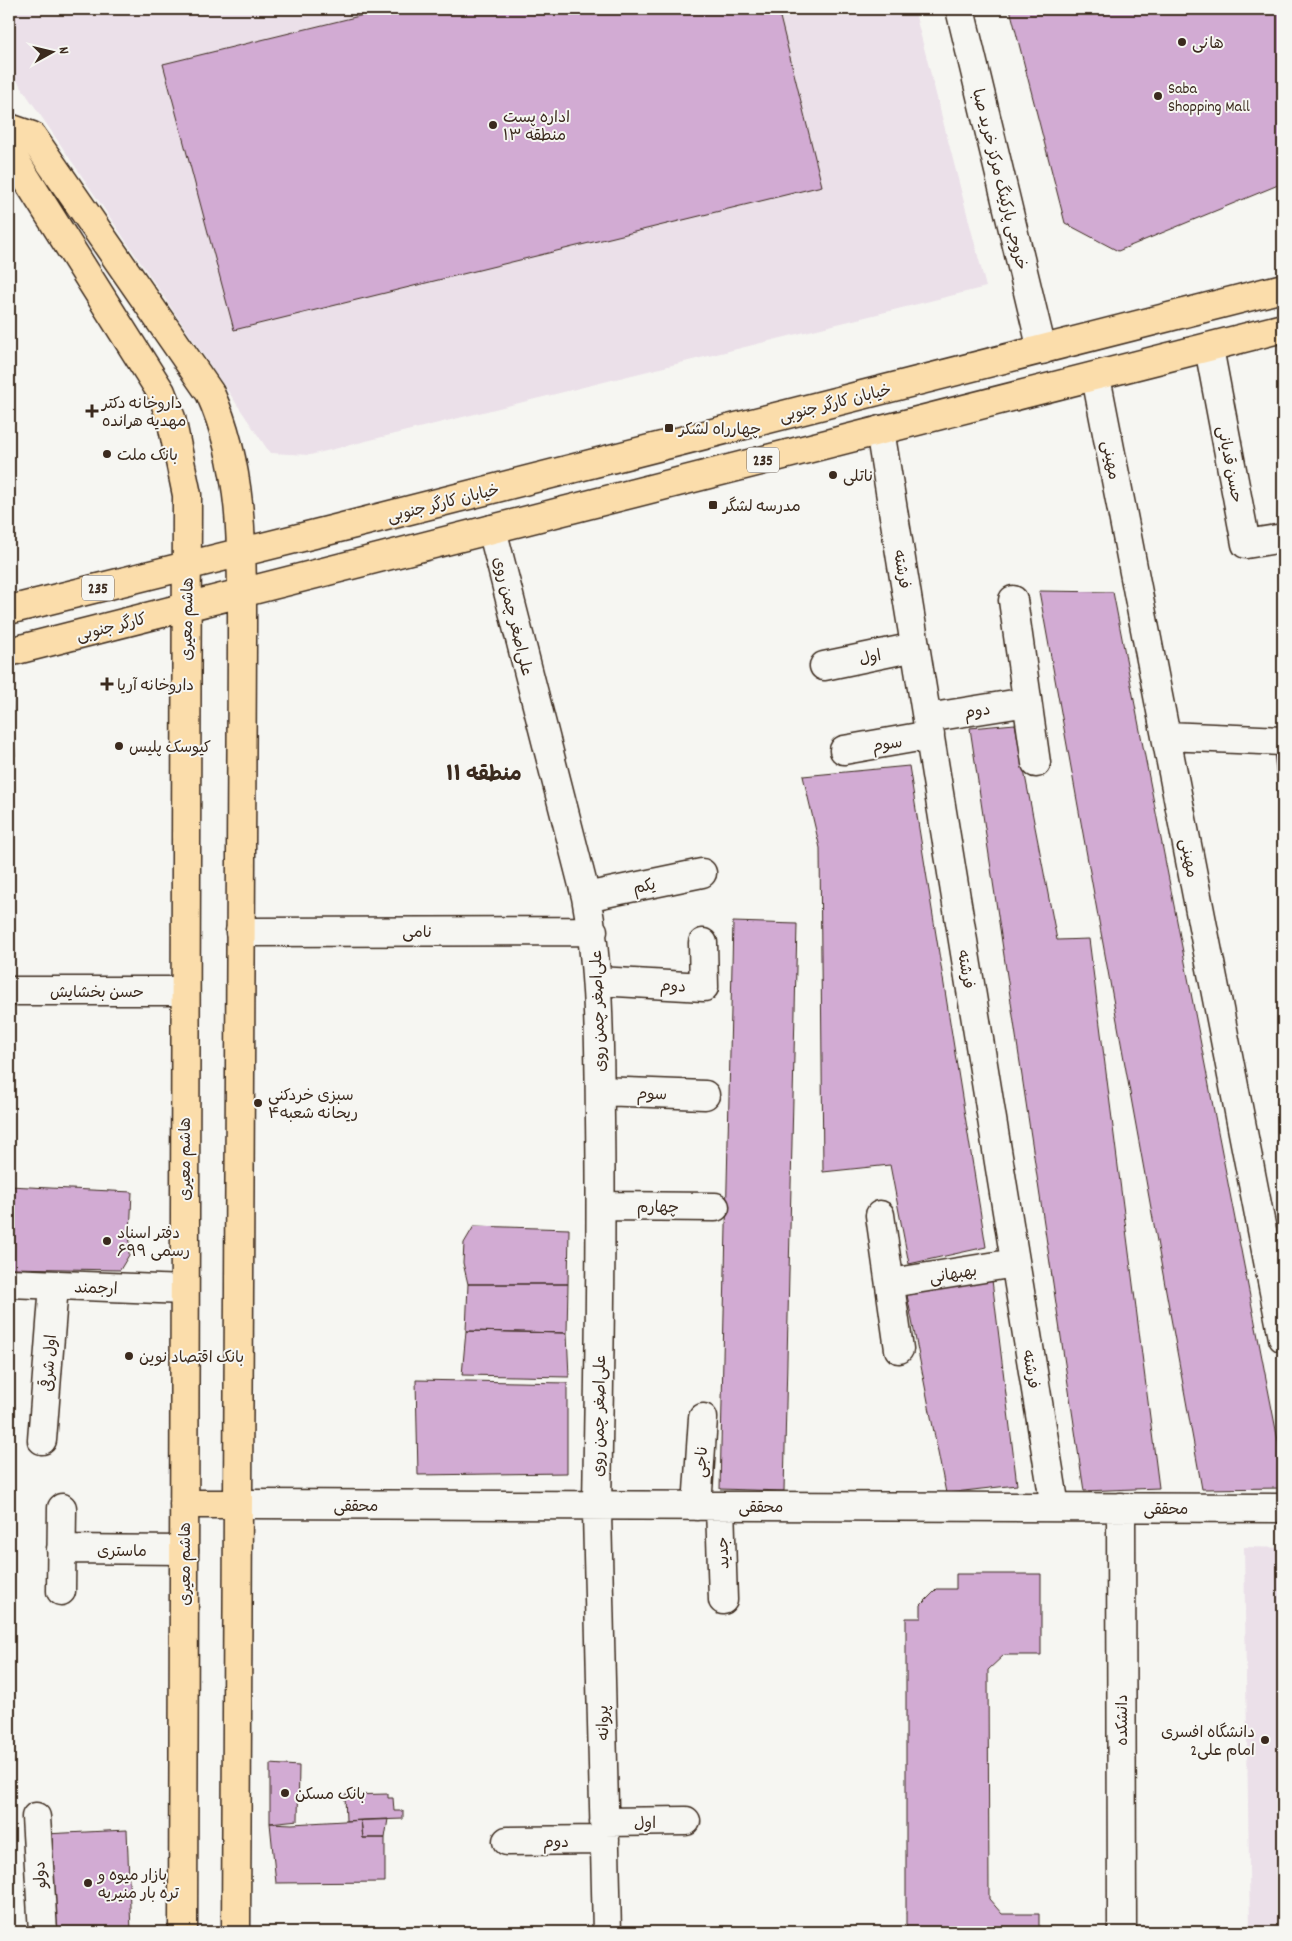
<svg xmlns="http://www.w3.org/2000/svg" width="1292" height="1941" viewBox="0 0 1292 1941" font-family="Dekko,'Playpen Sans Arabic',sans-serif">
<rect width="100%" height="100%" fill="#f6f6f2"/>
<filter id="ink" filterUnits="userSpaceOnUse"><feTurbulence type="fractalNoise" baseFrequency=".02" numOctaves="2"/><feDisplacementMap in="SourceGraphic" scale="10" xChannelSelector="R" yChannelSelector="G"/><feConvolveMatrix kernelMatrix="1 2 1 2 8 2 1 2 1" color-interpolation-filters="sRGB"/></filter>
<g filter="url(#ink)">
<path fill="#ebe0e9" d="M9 9H914L986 287 310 455 270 453 9 69Z
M1244 1547 1283 1548V1932H1250Z"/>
<path fill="#d2abd3" stroke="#3b2a1e" d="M388 9H778L822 186 234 330 163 64Z
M1010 9H1283V183L1118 251 1065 223Z
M1039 591 1113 592 1283 1466V1488L1202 1489Z
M9 684H11L15 756 9 757Z
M1015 724 1057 940 1089 939 1159 1488 1084 1491 970 728Z
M1274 753H1283V832Z
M909 766 986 1247 909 1264 890 1165 823 1172 820 848 803 776Z
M733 922 797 924 784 1491 720 1489Z
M9 1186 132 1192 129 1255 120 1270 9 1268Z
M474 1226 569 1229 568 1284H468L463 1263 464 1243Z
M992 1280 1017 1485 946 1493 906 1290Z
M468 1284H568L567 1333 466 1331Z
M466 1331 567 1333 569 1377 462 1375Z
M416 1380 567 1383V1473L418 1475Z
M956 1574H1041V1655H1004L988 1670 989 1899 1002 1914H1039V1932H906V1618H921V1605L937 1589H956Z
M270 1764 299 1766 298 1820 270 1823Z
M388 1794V1798H393L394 1811H403V1819L346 1821 345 1795Z
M388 1819 385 1838H363L361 1820Z
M361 1820 363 1838H385V1882L276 1883 270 1823 292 1824Z
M127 1830 131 1932H49L45 1834Z"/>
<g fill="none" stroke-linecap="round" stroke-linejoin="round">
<g stroke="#3b2a1e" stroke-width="31">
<path id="minor" d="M960 9 1042 350
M1209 348 1246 544 1283 538
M1096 377 1283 1338
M880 430 1055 1507
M492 529 586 897C600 970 599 1045 600 1119 602 1248 599 1377 597 1506
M1013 600 1036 763
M824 666 915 647
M927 718 1027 702
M1166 736 1283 741
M844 750 930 735
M586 897 702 873
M240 932 593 931
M598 981 704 987 703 943
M9 991H185
M600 1091 705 1095
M601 1206 715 1207
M880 1215 899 1349
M9 1283 184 1290
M891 1283 1015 1263
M42 1440 54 1285
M238 1504 1283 1508
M697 1506 703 1418
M720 1506 723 1600
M1121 1507 1122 1932
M597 1513 607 1932
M61 1549 184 1550
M61 1591 62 1508
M36 1817 43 1932
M604 1822 686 1821
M507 1841 605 1840"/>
</g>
<g stroke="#3b2a1e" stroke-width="31">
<path id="major" d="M9 128 32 136 210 393C245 470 242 558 242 640L236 1932
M9 151 161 392 171 418 187 495 183 1932
M9 610 335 529 1283 288
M9 652 1283 328
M184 1504H238"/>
</g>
<use href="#minor" stroke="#f6f6f2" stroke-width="28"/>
<use href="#major" stroke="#fbddab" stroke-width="28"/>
</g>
</g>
<g fill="#3b2a1e" stroke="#f6f6f2" stroke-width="2">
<circle cx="1182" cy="42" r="5"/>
<circle cx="1158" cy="96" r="5"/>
<circle cx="493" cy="125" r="5"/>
<path d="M89.5 403.5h5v5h5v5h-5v5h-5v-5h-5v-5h5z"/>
<rect x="664" y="423" width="10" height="10" rx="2.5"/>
<circle cx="107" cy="454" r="5"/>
<circle cx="833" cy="475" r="5"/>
<rect x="708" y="500" width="10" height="10" rx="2.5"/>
<path d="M104.5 676.5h5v5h5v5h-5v5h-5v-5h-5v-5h5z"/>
<circle cx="119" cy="746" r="5"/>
<circle cx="258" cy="1103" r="5"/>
<circle cx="107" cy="1241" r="5"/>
<circle cx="129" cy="1356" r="5"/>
<circle cx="1265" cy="1740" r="5"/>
<circle cx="285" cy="1793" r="5"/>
<circle cx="88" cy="1883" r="5"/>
</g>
<g text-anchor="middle" stroke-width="4" stroke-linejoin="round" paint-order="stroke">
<g fill="#f6f6f2" stroke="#73675e" stroke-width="1">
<rect x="747" y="447.5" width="32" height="25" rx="4"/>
<rect x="82" y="575.5" width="32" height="25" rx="4"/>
</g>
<g font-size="15" font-weight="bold" fill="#3b2a1e">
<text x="763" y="465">235</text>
<text x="98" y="593">235</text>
</g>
<g font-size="16" fill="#3b2a1e" stroke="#f6f6f2" text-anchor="start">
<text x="1192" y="48">هانی</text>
<text x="1168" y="93">Saba<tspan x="1168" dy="18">Shopping Mall</tspan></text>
<text x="503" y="122">اداره پست<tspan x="503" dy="18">منطقه ۱۳</tspan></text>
<text x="102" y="408">داروخانه دکتر<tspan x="102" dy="18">مهدیه هرانده</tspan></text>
<text x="679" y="434">چهارراه لشکر</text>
<text x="117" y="460">بانک ملت</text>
<text x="843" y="481">ناتلی</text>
<text x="723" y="511">مدرسه لشگر</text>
<text x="117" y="690">داروخانه آریا</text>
<text x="129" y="752">کیوسک پلیس</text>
<text x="268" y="1100">سبزی خردکنی<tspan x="268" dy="18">ریحانه شعبه۴</tspan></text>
<text x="117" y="1238">دفتر اسناد<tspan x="117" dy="18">رسمی ۶۹۹</tspan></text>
<text x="139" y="1362">بانک اقتصاد نوین</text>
<text x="1255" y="1737" text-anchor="end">دانشگاه افسری<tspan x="1255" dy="18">امام علی2</tspan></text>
<text x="295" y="1799">بانک مسکن</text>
<text x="98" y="1880">بازار میوه و<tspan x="98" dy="18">تره بار منیریه</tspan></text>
</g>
<g font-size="16" fill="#3b2a1e" stroke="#f6f6f2">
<text transform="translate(1001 179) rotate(76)" y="6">خروجی پارکینگ مرکز خرید صبا</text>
<text transform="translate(835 402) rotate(-14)" y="6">خیابان کارگر جنوبی</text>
<text transform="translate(1112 460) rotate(79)" y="6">مهینی</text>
<text transform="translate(1231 464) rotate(79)" y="6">حسن قدیانی</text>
<text transform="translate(443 502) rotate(-14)" y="6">خیابان کارگر جنوبی</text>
<text transform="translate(903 569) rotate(81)" y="6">فرشته</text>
<text transform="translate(514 616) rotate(76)" y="6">علی‌اصغر چمن روی</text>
<text transform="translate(186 619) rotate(-89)" y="6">هاشم معیری</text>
<text transform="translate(111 626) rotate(-14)" y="6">کارگر جنوبی</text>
<text transform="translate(870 656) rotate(-11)" y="6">اول</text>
<text transform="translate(977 710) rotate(-9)" y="6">دوم</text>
<text transform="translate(887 743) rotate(-9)" y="6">سوم</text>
<text transform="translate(1190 858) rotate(79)" y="6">مهینی</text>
<text transform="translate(644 885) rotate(-12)" y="6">یکم</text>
<text x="417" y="937">نامی</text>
<text transform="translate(967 969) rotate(81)" y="6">فرشته</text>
<text transform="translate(673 985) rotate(3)" y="6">دوم</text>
<text x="97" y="997">حسن بخشایش</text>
<text transform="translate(597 1011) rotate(-92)" y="6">علی‌اصغر چمن روی</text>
<text transform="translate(652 1093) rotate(2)" y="6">سوم</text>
<text transform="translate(184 1159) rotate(-90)" y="6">هاشم معیری</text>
<text transform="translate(658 1206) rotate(1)" y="6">چهارم</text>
<text transform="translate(953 1273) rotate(-9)" y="6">بهبهانی</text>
<text transform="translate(96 1287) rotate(2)" y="6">ارجمند</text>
<text transform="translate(48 1363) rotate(-86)" y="6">اول شرقی</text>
<text transform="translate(1032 1369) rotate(81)" y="6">فرشته</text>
<text transform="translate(598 1416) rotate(-89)" y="6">علی‌اصغر چمن روی</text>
<text transform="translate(700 1462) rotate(-86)" y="6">ناجی</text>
<text x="356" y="1511">محققی</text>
<text x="761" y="1512">محققی</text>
<text x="1166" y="1514">محققی</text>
<text x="122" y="1556">ماستری</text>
<text transform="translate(722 1553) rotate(-92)" y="6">جدید</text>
<text transform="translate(184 1564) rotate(-90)" y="6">هاشم معیری</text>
<text transform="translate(1121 1720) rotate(-90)" y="6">دانشکده</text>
<text transform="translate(602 1723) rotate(-91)" y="6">پروانه</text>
<text transform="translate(645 1822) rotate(-1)" y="6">اول</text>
<text transform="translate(556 1841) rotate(-1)" y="6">دوم</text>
<text transform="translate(39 1875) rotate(-93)" y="6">دولو</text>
</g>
<g font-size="21" font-weight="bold" fill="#3b2a1e" stroke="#f6f6f2">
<text x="484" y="780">منطقه ۱۱</text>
</g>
</g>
<rect width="1292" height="1941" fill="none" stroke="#f6f6f2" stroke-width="30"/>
<rect x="15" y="15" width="1262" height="1911" fill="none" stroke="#3b2a1e" stroke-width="2" filter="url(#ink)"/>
<g transform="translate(52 52) rotate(82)" stroke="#f6f6f2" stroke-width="4" paint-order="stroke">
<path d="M0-4L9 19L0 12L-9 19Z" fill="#3b2a1e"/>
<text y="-8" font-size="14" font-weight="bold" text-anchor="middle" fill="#3b2a1e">N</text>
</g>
</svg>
